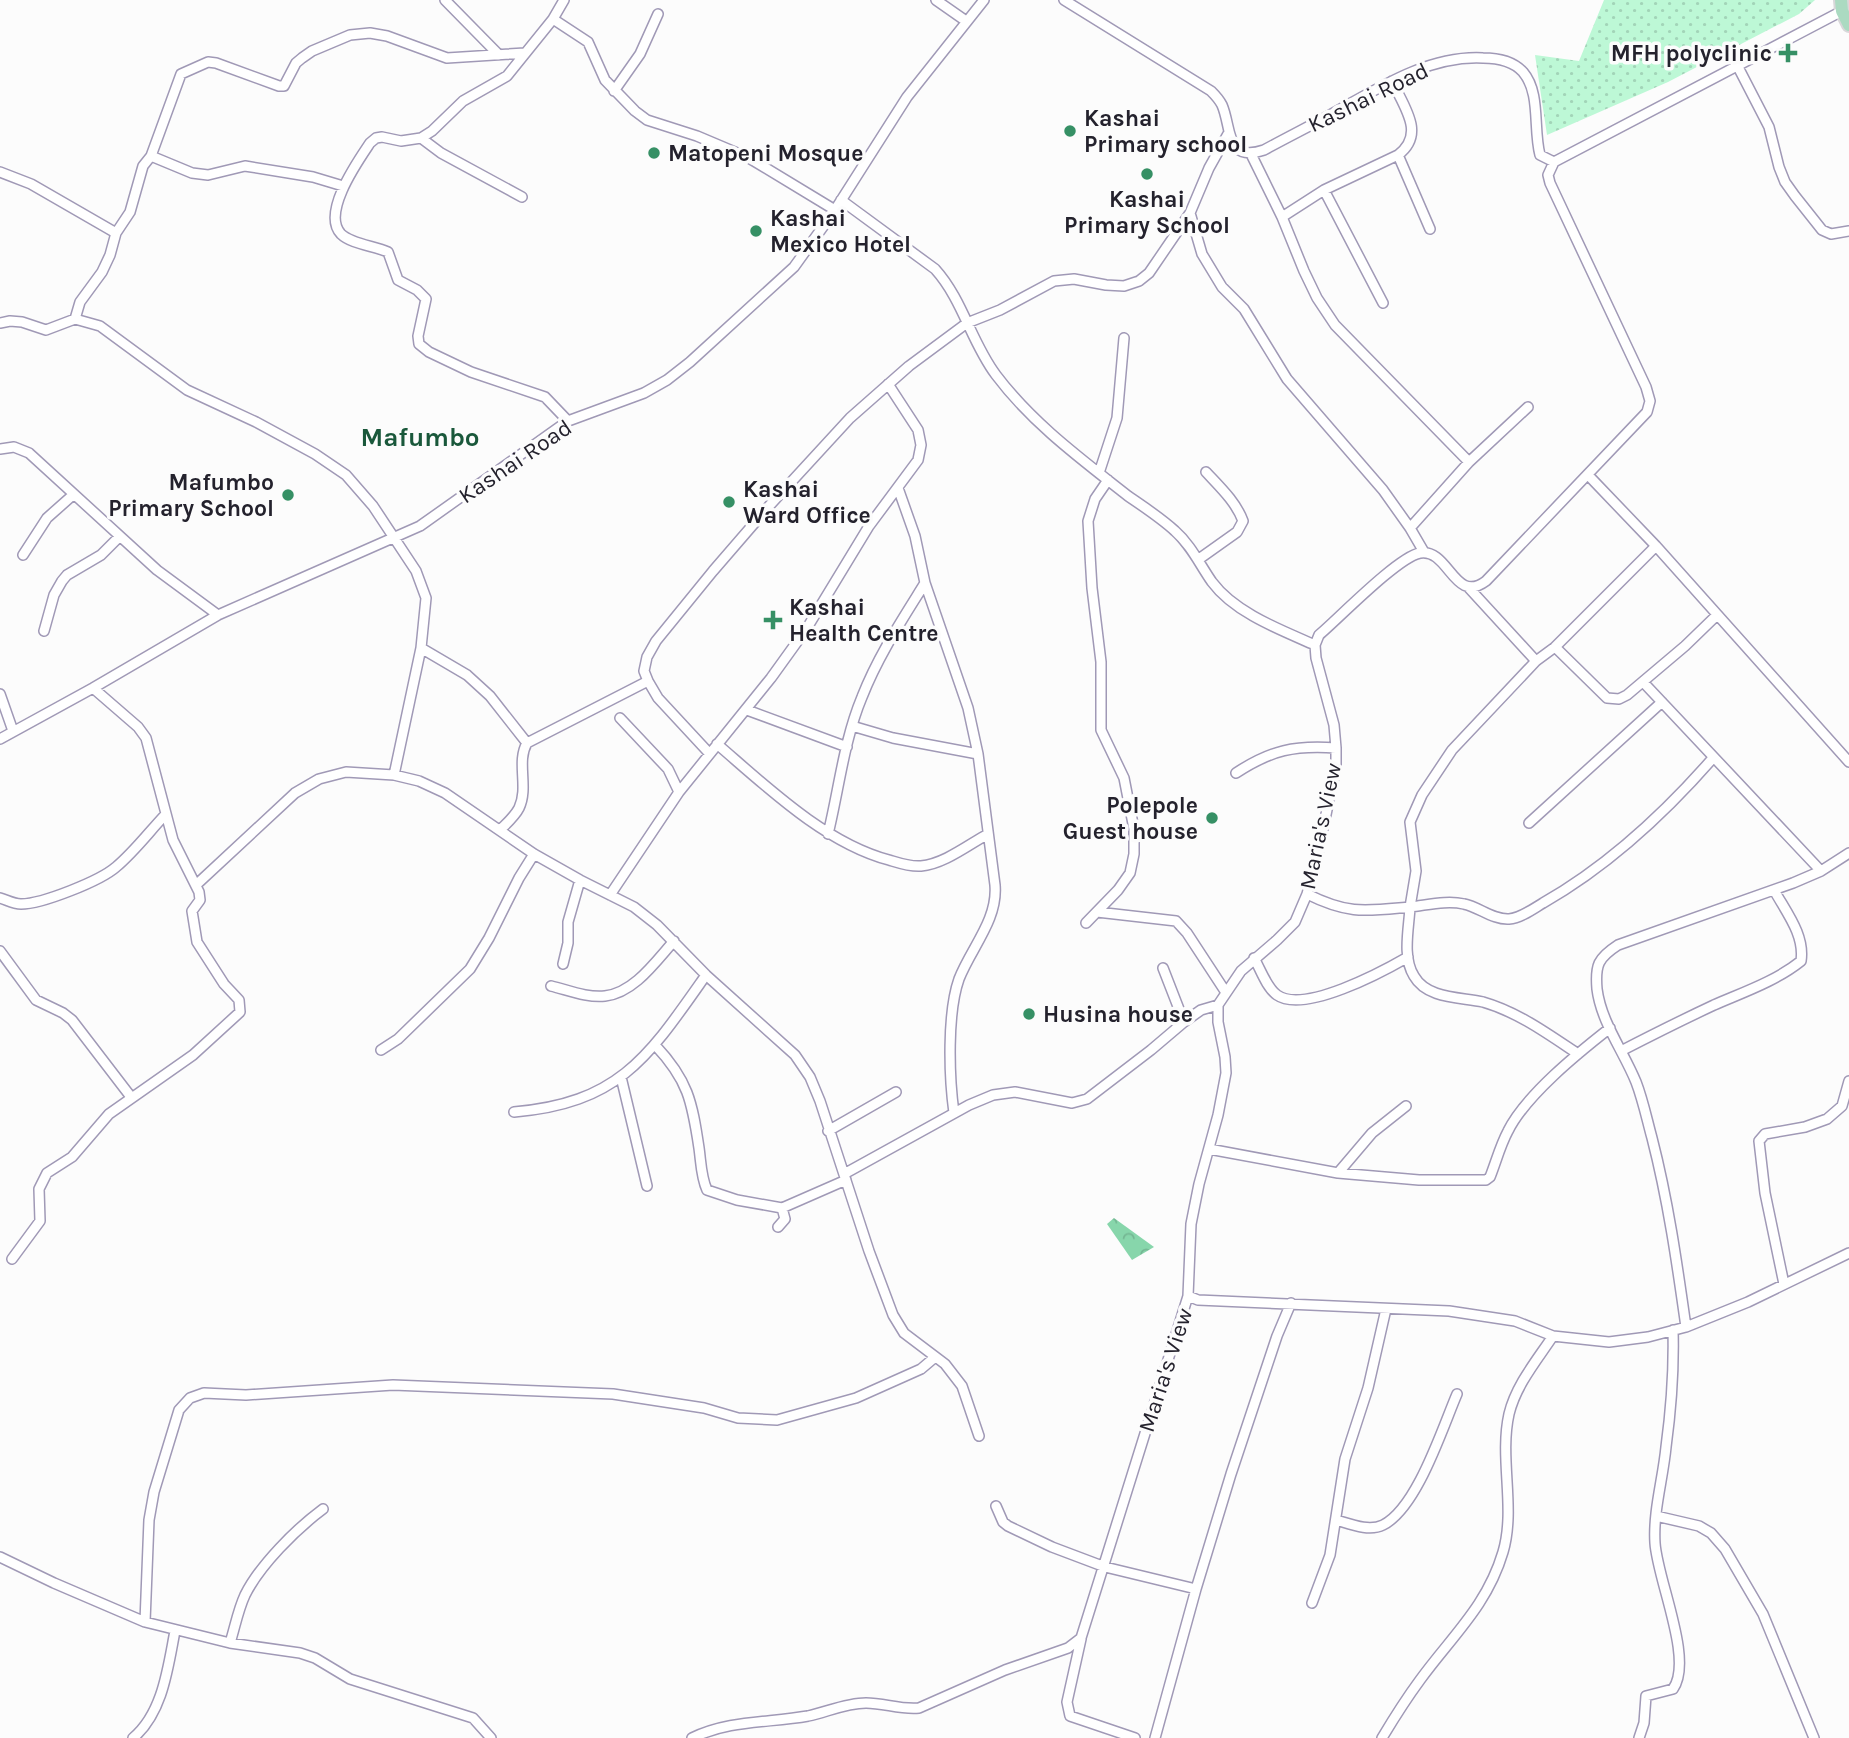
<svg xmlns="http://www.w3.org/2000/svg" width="1849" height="1738" viewBox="0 0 1849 1738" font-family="Karla,sans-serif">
<defs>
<pattern id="grass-dots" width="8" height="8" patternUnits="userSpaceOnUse" patternTransform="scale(1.75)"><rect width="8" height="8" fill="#bdf8d6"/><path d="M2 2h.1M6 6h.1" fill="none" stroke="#a2d4b8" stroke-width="1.8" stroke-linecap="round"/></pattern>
<pattern id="forest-crowns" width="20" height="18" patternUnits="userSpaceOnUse" patternTransform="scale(1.75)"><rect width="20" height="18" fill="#87d6ab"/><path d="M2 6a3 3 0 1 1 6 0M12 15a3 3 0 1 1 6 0" fill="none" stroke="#74b793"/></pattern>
</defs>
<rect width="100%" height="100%" fill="#fcfcfc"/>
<path fill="url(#grass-dots)" d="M1604 0H1815L1799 14 1668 82 1547 135 1535 55 1579 61Z"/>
<path fill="url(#forest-crowns)" d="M1114 1218 1154 1247 1132 1260 1107 1224Z"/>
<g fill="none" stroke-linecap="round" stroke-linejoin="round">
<g stroke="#a099b6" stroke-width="12">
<path id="minor" d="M445 0 499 55
M564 0 553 19 507 76 463 101 432 131 421 138 401 141 382 137 376 138 370 143C358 161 321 213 341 234 351 244 375 246 388 252L398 280 417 290 426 299 418 336 419 344 429 352 471 372 545 397 568 421
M936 0 966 21
M1064 0 1211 91C1215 95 1219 99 1222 105 1232 128 1225 163 1264 150 1286 138 1308 127 1330 115 1377 89 1428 55 1483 58 1497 58 1513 61 1523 72 1541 93 1533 129 1540 155L1554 162 1842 11
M553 19 588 42 605 80 635 111 647 120 697 136 749 158 835 210
M1737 65 1769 127 1779 167 1785 182 1795 196 1822 230 1831 234 1849 231
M614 91 640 54 658 14
M421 138 441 153 522 197
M1251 154 1282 217 1304 271 1317 298 1335 325 1469 462
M1398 155 1430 229
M151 156 192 173 208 175 245 166 313 177 343 186
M0 172 31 184 116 233
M1324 190 1383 303
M841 200 935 269C963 300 971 342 996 375 1032 423 1081 459 1128 496 1144 507 1161 518 1175 531 1191 545 1200 565 1212 582 1235 613 1281 630 1315 645
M1190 213 1202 254 1222 287 1244 309 1287 379 1383 490 1410 528 1424 552
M1282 217 1324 190 1398 155C1426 134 1404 107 1392 81
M75 319 80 302 102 272 110 255 116 233 130 212 143 166 151 156 181 74 208 62 216 63 279 86H284L296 63 302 58 312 51 350 35 370 33 387 36 447 58 525 53
M0 323 10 321 22 322 46 330 75 319 100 326 187 390 256 422 315 454 346 475 373 506 416 571 426 598 421 648 394 775
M0 449 14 447 29 453 157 570 218 615
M1099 473 1117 418 1124 338
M1588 475 1656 546 1849 762
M898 488 915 536 925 583 968 708 978 754 995 885C998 920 971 948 959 979 947 1013 949 1077 954 1113
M1410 528 1469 462 1528 407
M23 555 47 518 74 494
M1199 559 1237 532 1243 521C1236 502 1220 487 1206 472
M1469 588 1536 661
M44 631 54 595 62 581 67 575 101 555 119 537
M1555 647 1607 698 1619 699 1627 695 1685 646 1717 615
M421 648 467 675 490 696 527 743
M1643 682 1821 871
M0 694 13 731
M747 710 847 747
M620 718 668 769 679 792
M852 726 893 738 978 754
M0 739 93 688 218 615 420 526 568 421 644 393 667 380 690 362 794 267 835 210 907 97 984 0
M717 744C767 787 825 843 889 860 899 863 910 867 921 866 944 864 968 845 988 834
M709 753 658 698 648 681 644 671 647 657 656 641 713 571 770 505 850 418 909 366 967 323 1000 310 1054 281 1074 279 1106 285 1124 286 1139 281 1149 273 1190 213 1209 168 1228 134
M1236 773C1271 750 1295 745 1336 748
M1529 823 1662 702
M501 829C507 823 515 816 519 808 529 787 516 762 527 743L648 681
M828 834C839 789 844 740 862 697 878 656 902 620 925 583
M196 885 295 793 319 779 346 772 394 775 419 781 445 793 534 854 580 880 634 907 657 925 706 975 795 1055 810 1077 820 1101 869 1251 893 1315 904 1333 945 1364 962 1386 979 1436
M1307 894C1349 915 1366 911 1410 907L1416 871 1410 822 1422 795 1452 750 1536 661 1555 647 1656 546
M610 895 679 792 771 678 807 628 869 526 918 460 921 445 918 430 888 384
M0 898C7 900 13 904 21 904 42 904 100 881 116 867 134 852 149 832 165 815
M1097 912 1176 921 1187 933 1225 991
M1086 923 1118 890 1130 873 1134 854V829L1124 778 1101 730V662L1092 588 1088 521 1095 499 1108 480
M0 951 36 1000 63 1013 72 1020 131 1097
M1254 958C1260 968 1266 987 1277 995 1304 1014 1382 972 1408 957
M563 964 568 943V922L580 880
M1163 968 1184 1022
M551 986C568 990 587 998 605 996 634 993 656 961 674 941
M655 1045C688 1080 692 1101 699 1148 701 1162 701 1177 707 1190L737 1200 782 1208 785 1219 778 1227
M381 1050 398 1039 470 969 489 938 519 878 534 854
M1621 1051C1652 1035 1682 1020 1714 1005 1744 992 1776 981 1801 961 1805 935 1786 912 1774 890
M1578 1054C1548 1034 1518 1012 1483 1002 1460 997 1427 999 1414 976 1402 957 1409 928 1410 907 1428 905 1447 900 1464 904 1479 907 1493 920 1509 919 1521 918 1533 909 1543 903 1608 866 1664 814 1713 758
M621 1077 647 1186
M514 1112C620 1103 649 1056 706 975
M828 1131 896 1092
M1209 1149 1338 1173 1419 1180H1486L1490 1177C1496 1162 1500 1146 1508 1131 1526 1095 1578 1053 1610 1028
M1338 1173 1372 1133 1406 1106
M844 1174 969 1105 993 1095 1015 1092 1072 1103 1087 1099 1151 1050 1184 1022 1201 1010 1218 1005
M782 1208 846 1180
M12 1259 40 1221 39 1189 47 1173 72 1157 109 1114 193 1055 240 1012 239 1000 224 984 197 942 192 911 200 900 199 892 173 840 146 738 138 727 93 688
M1784 1284 1765 1193 1759 1141 1765 1134 1805 1127 1827 1119 1842 1106 1849 1081
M1188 1296 1198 1300 1449 1311 1515 1321 1553 1336 1609 1342 1648 1337 1686 1327 1748 1302 1849 1253
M1686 1327C1677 1263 1668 1200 1652 1138 1647 1120 1643 1100 1636 1082 1624 1052 1601 1022 1597 989 1595 965 1598 958 1618 945L1793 883 1821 871 1849 853
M996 1506 1003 1522 1008 1526 1052 1547 1105 1567 1196 1589
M1656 1516 1699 1526 1711 1533 1725 1549 1763 1614 1814 1738
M1336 1520C1350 1524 1369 1532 1383 1525 1417 1508 1442 1429 1457 1394
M0 1557 54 1583 145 1622 230 1643 300 1653 315 1658 350 1679 473 1718 491 1738
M1312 1603 1330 1555 1345 1459 1368 1388 1386 1309
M145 1622 149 1520 154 1492 179 1410 190 1398 204 1393 246 1395 393 1385 613 1394 704 1408 738 1418 777 1420 856 1398 921 1369 934 1358
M1081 1639 1067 1702 1070 1716 1135 1738
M230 1643C235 1627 238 1610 245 1595 260 1565 296 1529 323 1509
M133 1738C163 1713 168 1667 175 1631
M692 1738C729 1720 768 1723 808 1716 827 1712 846 1703 866 1703 884 1703 901 1710 919 1708L1005 1670 1068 1648 1081 1638 1188 1296 1191 1224 1199 1184 1218 1115 1226 1073 1225 1057 1218 1022V1005L1241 971 1277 940 1295 922 1307 894 1316 862 1336 767V748L1334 725 1316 658 1315 645 1319 635C1339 618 1398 557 1420 553 1449 548 1454 605 1486 581L1647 412 1650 401 1646 387 1550 183 1548 175 1554 162
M1155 1738 1196 1589 1231 1474 1277 1336 1291 1303
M1382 1738C1394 1718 1406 1699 1420 1680 1452 1636 1487 1606 1503 1552 1516 1508 1499 1459 1509 1414 1516 1385 1537 1360 1553 1336
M1639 1738 1644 1723 1646 1696 1673 1689C1694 1660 1657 1579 1655 1543 1653 1511 1663 1479 1666 1447 1671 1410 1674 1367 1673 1330"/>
</g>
<g stroke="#d8d7d9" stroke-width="16">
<path id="major" d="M1841 0 1842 11 1849 25"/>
</g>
<use href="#minor" stroke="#fff" stroke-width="9"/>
<use href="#major" stroke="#abdac1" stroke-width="12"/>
</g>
<g fill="#369065" stroke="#fcfcfc" stroke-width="2.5">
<path d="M1784.5 42.5h7v7h7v7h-7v7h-7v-7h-7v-7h7z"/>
<circle cx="1070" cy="131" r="7"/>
<circle cx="654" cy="153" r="7"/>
<circle cx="1147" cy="174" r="7"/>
<circle cx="756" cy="231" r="7"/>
<circle cx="288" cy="495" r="7"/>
<circle cx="729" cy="502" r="7"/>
<path d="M769.5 609.5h7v7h7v7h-7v7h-7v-7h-7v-7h7z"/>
<circle cx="1212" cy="818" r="7"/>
<circle cx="1029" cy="1014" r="7"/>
</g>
<g text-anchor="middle" stroke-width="7" stroke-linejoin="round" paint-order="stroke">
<g font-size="23" font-weight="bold" fill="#24222d" stroke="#fcfcfc" text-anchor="start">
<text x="1772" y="61" text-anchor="end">MFH polyclinic</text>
<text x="1084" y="126">Kashai<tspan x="1084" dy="26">Primary school</tspan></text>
<text x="668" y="161">Matopeni Mosque</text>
<text x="1147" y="207" text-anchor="middle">Kashai<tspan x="1147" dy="26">Primary School</tspan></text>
<text x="770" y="226">Kashai<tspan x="770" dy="26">Mexico Hotel</tspan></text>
<text x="274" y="490" text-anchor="end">Mafumbo<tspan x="274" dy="26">Primary School</tspan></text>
<text x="743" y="497">Kashai<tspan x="743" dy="26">Ward Office</tspan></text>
<text x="789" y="615">Kashai<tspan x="789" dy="26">Health Centre</tspan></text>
<text x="1198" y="813" text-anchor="end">Polepole<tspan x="1198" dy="26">Guest house</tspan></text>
<text x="1043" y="1022">Husina house</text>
</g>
<g font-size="23" fill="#24222d" stroke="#fcfcfc">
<text transform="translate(1368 97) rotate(-26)" y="8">Kashai Road</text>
<text transform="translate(515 461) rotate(-34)" y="8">Kashai Road</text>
<text transform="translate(1320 826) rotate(-78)" y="8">Maria's View</text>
<text transform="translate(1165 1370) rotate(-72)" y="8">Maria's View</text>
</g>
<g font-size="26" font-weight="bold" fill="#1a583b" stroke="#fcfcfc">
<text x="420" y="446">Mafumbo</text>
</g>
</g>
</svg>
